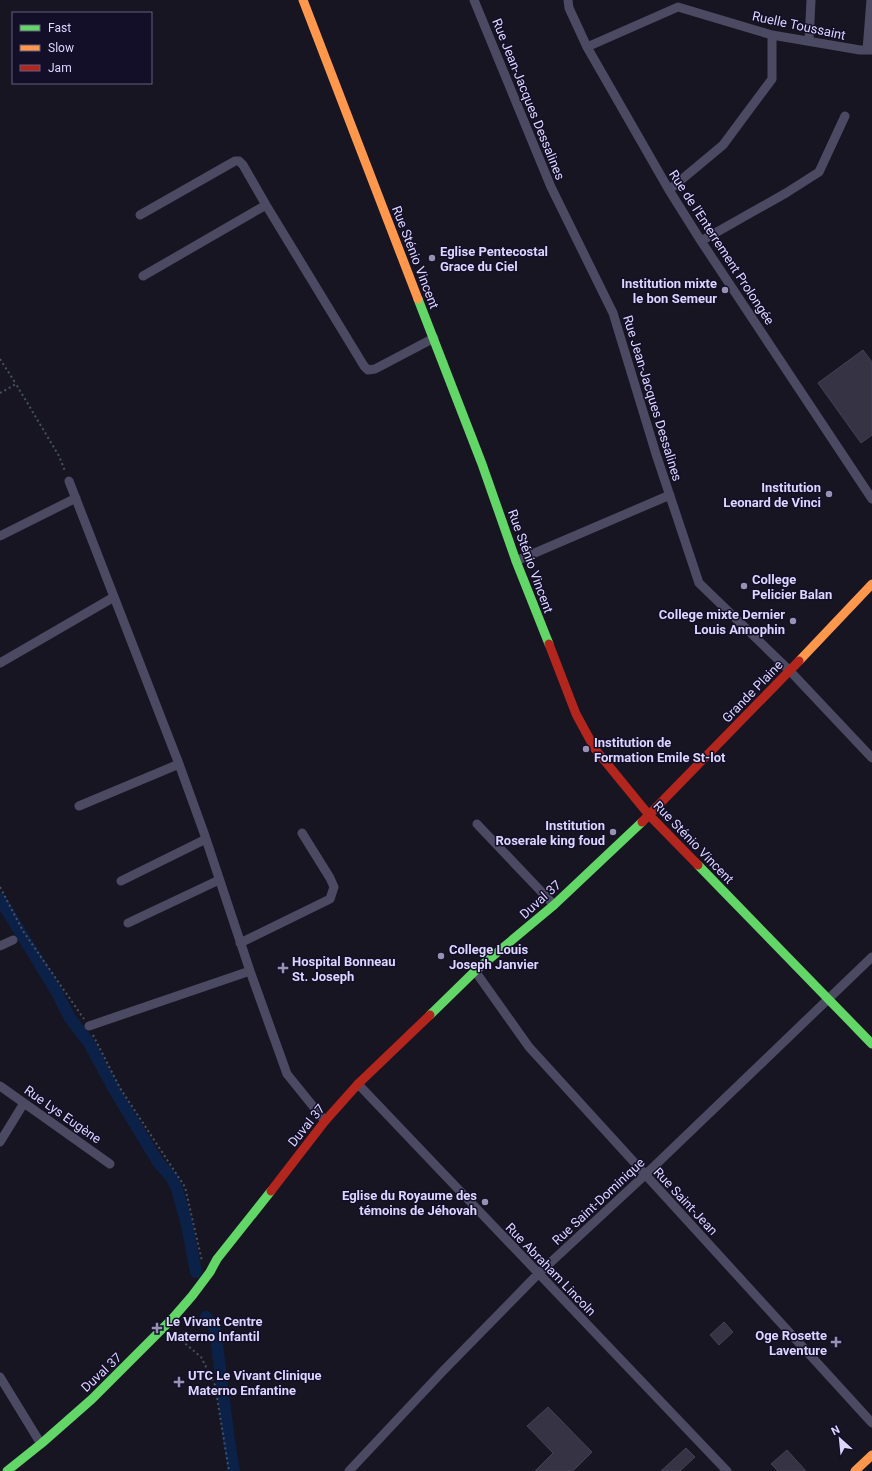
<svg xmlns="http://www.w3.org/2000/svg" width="872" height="1471" viewBox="0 0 872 1471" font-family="Roboto,sans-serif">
<rect width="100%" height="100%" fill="#181522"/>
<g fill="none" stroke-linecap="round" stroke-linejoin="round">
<path stroke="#0c2147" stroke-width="12" d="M0 899 55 989 70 1018 89 1043 115 1091 158 1162 172 1178 177 1189 187 1225 196 1272
M206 1317 215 1328 229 1441 234 1471"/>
</g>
<path fill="#363344" stroke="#454056" d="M863 350 872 362V435L861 443 818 383Z
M724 1322 733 1332 719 1345 710 1335Z
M548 1407 592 1452 573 1471H535L553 1453 527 1426Z
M686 1448 695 1457 680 1471H661Z
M787 1450 806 1471H778L771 1464Z"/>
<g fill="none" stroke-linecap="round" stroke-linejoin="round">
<path stroke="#465262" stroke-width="2" stroke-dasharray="2 3" stroke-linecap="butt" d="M0 359 16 384
M0 393 16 384 59 456 65 471
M0 887 23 931 84 1019
M93 1035 120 1088 185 1187 202 1261
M174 1334 201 1357 215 1385 229 1471"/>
<path stroke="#4c4a63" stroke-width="9" d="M474 0 551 187 613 313 656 454 699 583 790 671 872 758
M568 0 569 8 587 47 669 190 701 241 872 499
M809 41 811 0
M587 47 678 7 772 35 860 50H872
M867 50 871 0
M669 190 723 145 772 79V35
M140 215 235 161H239L243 165 266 205 364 366 368 370 375 369 434 338
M701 241 786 193 819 172 845 116
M143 276 266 205
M69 481 179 764 204 833 250 971 287 1074 325 1121
M0 536 76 498
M516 561 670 495
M0 663 114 597
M79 806 179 764
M477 824 554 905
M121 881 206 839
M128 923 219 880
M240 943 330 899 334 887 330 878 302 833
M0 946 13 940
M475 971 529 1047 872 1423
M89 1026 250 971
M358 1084 727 1471
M0 1086 110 1164
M0 1142 24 1103
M0 1377 41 1444
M349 1471 443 1371 538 1274 645 1175 872 957"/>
<path stroke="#63d668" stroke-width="9" d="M418 299 482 464 516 561 549 644
M698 865 872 1044
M430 1015 475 971 554 905 642 822
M7 1471 42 1443 92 1399 172 1319 192 1296 210 1272 217 1259 271 1191"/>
<path stroke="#ff974d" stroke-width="9" d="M303 0 418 299
M799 661 872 584
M855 1471 872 1455"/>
<path stroke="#b3261e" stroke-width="9" d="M549 644 576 714 595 749 649 815 698 865
M642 822 799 661
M271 1191 325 1121 358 1084 430 1015"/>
</g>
<g fill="#9792b2" stroke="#140f28" stroke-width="1.5">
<circle cx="432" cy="258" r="4"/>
<circle cx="725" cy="290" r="4"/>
<circle cx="829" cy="494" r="4"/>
<circle cx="744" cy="586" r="4"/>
<circle cx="793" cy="621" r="4"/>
<circle cx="586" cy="749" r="4"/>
<circle cx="613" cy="832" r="4"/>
<circle cx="441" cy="956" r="4"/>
<path d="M281 962h4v4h4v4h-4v4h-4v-4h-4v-4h4z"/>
<circle cx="485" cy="1202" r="4"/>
<path d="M155 1322h4v4h4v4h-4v4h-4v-4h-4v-4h4z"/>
<path d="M834 1336h4v4h4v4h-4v4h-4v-4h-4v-4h4z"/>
<path d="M177 1376h4v4h4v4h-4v4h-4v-4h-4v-4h4z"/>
</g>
<g text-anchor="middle" stroke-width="3" stroke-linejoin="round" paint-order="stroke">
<g font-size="13" fill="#dcd6ff" stroke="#140f28">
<text transform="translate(799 25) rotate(12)" y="5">Ruelle Toussaint</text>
<text transform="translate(529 99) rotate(68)" y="5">Rue Jean-Jacques Dessalines</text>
<text transform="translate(722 247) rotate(57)" y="5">Rue de l'Enterrement Prolongée</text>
<text transform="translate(416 257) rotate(69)" y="5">Rue Sténio Vincent</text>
<text transform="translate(653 398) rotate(73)" y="5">Rue Jean-Jacques Dessalines</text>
<text transform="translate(531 561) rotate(70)" y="5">Rue Sténio Vincent</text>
<text transform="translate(752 691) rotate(-46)" y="5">Grande Plaine</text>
<text transform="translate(694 842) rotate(46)" y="5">Rue Sténio Vincent</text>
<text transform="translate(540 899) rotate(-42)" y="5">Duval 37</text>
<text transform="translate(63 1114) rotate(35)" y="5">Rue Lys Eugène</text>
<text transform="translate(306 1125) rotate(-51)" y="5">Duval 37</text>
<text transform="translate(598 1201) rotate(-43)" y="5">Rue Saint-Dominique</text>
<text transform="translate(686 1201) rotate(47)" y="5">Rue Saint-Jean</text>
<text transform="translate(551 1269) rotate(46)" y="5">Rue Abraham Lincoln</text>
<text transform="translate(101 1372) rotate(-43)" y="5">Duval 37</text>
</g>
<g font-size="13" font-weight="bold" fill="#dcd6ff" stroke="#140f28" text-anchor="start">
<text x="440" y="256">Eglise Pentecostal<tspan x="440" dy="15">Grace du Ciel</tspan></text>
<text x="717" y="288" text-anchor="end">Institution mixte<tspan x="717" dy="15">le bon Semeur</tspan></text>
<text x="821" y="492" text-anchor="end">Institution<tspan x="821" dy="15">Leonard de Vinci</tspan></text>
<text x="752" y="584">College<tspan x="752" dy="15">Pelicier Balan</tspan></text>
<text x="785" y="619" text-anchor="end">College mixte Dernier<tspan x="785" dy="15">Louis Annophin</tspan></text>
<text x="594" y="747">Institution de<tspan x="594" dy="15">Formation Emile St-lot</tspan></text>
<text x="605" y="830" text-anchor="end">Institution<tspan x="605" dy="15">Roserale king foud</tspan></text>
<text x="449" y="954">College Louis<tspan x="449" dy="15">Joseph Janvier</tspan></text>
<text x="292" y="966">Hospital Bonneau<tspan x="292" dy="15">St. Joseph</tspan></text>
<text x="477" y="1200" text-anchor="end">Eglise du Royaume des<tspan x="477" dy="15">témoins de Jéhovah</tspan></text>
<text x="166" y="1326">Le Vivant Centre<tspan x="166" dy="15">Materno Infantil</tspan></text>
<text x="827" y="1340" text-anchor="end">Oge Rosette<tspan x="827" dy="15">Laventure</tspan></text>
<text x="188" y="1380">UTC Le Vivant Clinique<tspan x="188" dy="15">Materno Enfantine</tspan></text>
</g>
</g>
<rect x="12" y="12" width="140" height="72" fill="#140f28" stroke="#645f7e"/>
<rect x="20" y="25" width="20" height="6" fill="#63d668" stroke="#645f7e"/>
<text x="48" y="32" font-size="12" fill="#dcd6ff">Fast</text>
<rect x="20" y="45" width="20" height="6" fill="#ff974d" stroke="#645f7e"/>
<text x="48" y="52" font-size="12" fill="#dcd6ff">Slow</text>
<rect x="20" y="65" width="20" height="6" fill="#b3261e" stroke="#645f7e"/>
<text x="48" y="72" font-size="12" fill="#dcd6ff">Jam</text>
<g transform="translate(840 1439) rotate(333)" stroke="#140f28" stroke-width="3" paint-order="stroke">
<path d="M0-3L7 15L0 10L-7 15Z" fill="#dcd6ff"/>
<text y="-6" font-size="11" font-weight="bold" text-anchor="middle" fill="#dcd6ff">N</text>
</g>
</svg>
